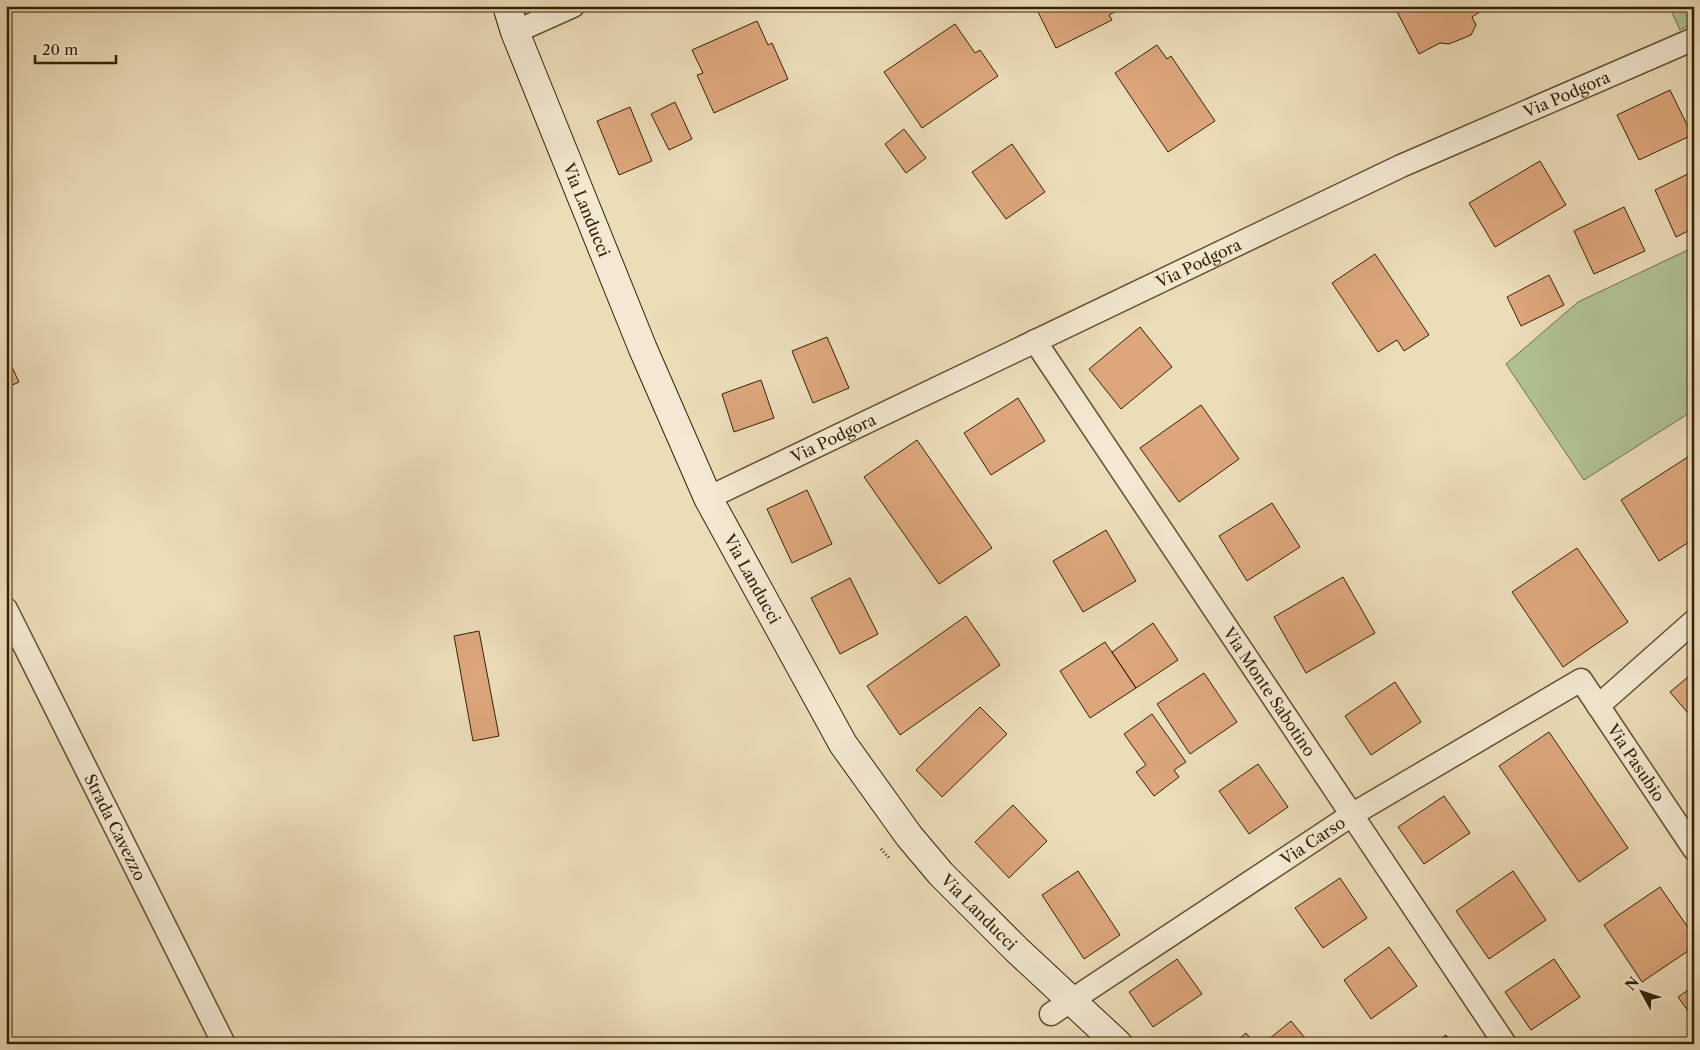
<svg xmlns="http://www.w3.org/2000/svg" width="1700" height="1050" viewBox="0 0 1700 1050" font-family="'Libre Caslon Text',serif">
<rect width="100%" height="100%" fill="#ecddb9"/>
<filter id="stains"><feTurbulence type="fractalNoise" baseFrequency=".004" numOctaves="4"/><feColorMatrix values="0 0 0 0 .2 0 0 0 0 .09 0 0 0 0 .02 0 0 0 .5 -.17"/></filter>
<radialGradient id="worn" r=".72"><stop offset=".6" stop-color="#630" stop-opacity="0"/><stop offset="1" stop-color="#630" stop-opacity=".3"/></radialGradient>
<path fill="#b1c294" stroke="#72724c" d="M1669 6H1694V22L1680 30Z
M1694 247V410L1584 480 1506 364 1578 302Z"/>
<path fill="#dda67d" stroke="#342104" d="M1035 6H1127L1109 15 1112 20 1056 48Z
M1394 6H1482L1483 10 1472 17 1476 25 1471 35 1449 44 1440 43 1419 54Z
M757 21 768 45 772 43 788 79 714 113 697 75 703 73 692 50Z
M955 24 975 53 980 50 998 76 922 128 884 72Z
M1157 45 1167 59 1171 56 1215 121 1168 152 1115 73Z
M1670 90 1692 135 1639 160 1617 115Z
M675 102 692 139 669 150 651 114Z
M630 107 652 161 619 175 597 121Z
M904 129 926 158 906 173 885 144Z
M1012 144 1045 192 1006 219 972 172Z
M1540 161 1566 205 1495 247 1469 203Z
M1694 171V228L1676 237 1655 190Z
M1624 207 1645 251 1594 274 1574 231Z
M1375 254 1429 335 1404 351 1397 340 1378 352 1332 283Z
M1549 275 1564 305 1521 326 1507 297Z
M1140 327 1172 367 1121 409 1089 369Z
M827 337 849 388 813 403 792 351Z
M6 354 19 382 6 388Z
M761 380 774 418 734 432 722 394Z
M1018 398 1045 441 991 475 964 433Z
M1201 405 1239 459 1179 502 1140 448Z
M917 440 992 548 939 584 864 477Z
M1694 453V539L1659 561 1621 500Z
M807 490 832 544 792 563 767 509Z
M1272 503 1300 547 1247 581 1219 536Z
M1106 530 1136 581 1083 612 1053 561Z
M1577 548 1628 622 1563 667 1512 592Z
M1343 577 1375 633 1306 673 1274 617Z
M850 578 878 634 840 654 811 598Z
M966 616 1000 665 900 735 867 686Z
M1153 623 1178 660 1136 688 1112 652Z
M479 631 499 736 473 741 454 636Z
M1105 642 1136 688 1090 718 1060 671Z
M1694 672V720L1670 692Z
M1204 673 1237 722 1190 754 1157 704Z
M1395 682 1421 722 1371 755 1345 716Z
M980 707 1007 734 942 797 916 770Z
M1152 714 1186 762 1174 770 1179 777 1154 796 1136 772 1146 765 1124 734Z
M1549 732 1628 848 1579 882 1499 766Z
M1258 764 1288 807 1249 834 1219 791Z
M1444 796 1470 833 1424 864 1398 827Z
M1013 805 1047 841 1009 878 975 842Z
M1078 871 1120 935 1084 959 1042 895Z
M1513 871 1546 920 1489 959 1456 911Z
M1340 878 1367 918 1323 948 1295 908Z
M1660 887 1694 936V947L1642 982 1604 925Z
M1389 947 1417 986 1371 1019 1344 980Z
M1177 959 1202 994 1153 1027 1129 992Z
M1554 959 1580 997 1531 1030 1505 992Z
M1694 986V1019L1678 997Z
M1291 1021 1310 1044H1263Z
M1246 1033 1255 1044H1233Z
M1446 1035 1451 1044H1433Z"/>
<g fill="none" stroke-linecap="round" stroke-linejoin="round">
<g stroke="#625031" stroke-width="25">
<g id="street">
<path d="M515 32 573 6"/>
<path id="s1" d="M1035 341 1505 1044"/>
<path id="s2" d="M708 498 1401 166 1694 39"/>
<path id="s3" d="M6 609 224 1044"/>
<path d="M1598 706 1694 621"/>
<path id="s4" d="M1051 1014 1353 814 1581 680 1694 849"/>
</g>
</g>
<g stroke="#342104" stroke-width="30">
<g id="secondary">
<path id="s5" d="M507 6 515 32 643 349 708 498 843 744 909 836 941 874 1017 950 1118 1044"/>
</g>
</g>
<path stroke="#342104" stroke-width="3" stroke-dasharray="1 2.5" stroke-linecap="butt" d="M881 849 890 859"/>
<use href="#street" stroke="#f3e9d2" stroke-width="22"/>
<use href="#secondary" stroke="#f3e9d2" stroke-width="28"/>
</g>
<g text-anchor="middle" stroke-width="5" stroke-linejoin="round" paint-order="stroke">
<g font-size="16" fill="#342104" stroke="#f3e9d2">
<text dy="6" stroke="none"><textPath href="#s2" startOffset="949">Via Podgora</textPath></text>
<text dy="6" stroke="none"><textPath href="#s5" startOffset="219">Via Landucci</textPath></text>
<text dy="6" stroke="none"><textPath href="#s2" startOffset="544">Via Podgora</textPath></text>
<text dy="6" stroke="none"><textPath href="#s2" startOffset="139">Via Podgora</textPath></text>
<text dy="6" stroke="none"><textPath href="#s5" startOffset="624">Via Landucci</textPath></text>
<text dy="6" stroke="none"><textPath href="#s1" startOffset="422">Via Monte Sabotino</textPath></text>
<text dy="6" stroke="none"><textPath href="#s4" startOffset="726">Via Pasubio</textPath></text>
<text dy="6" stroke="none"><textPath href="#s3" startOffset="244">Strada Cavezzo</textPath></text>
<text dy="6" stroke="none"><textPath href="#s4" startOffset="314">Via Carso</textPath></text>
<text dy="6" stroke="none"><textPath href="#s5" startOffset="1029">Via Landucci</textPath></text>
</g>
</g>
<rect width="1700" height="1050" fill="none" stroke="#ecddb9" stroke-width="25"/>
<rect x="8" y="8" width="1685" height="1035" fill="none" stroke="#342104" stroke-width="2.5"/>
<rect x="12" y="12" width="1675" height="1025" fill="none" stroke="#342104"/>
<g transform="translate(1642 992) rotate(310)" stroke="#f3e9d2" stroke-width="4" paint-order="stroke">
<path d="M0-4L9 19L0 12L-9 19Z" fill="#342104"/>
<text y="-8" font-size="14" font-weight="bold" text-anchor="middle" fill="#342104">N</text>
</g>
<path d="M35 55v8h81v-8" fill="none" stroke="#342104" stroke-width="2.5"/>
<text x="42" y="55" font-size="15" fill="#342104" stroke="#f3e9d2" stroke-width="4" paint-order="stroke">20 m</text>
<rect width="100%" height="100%" filter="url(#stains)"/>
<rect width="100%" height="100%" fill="url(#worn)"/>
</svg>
